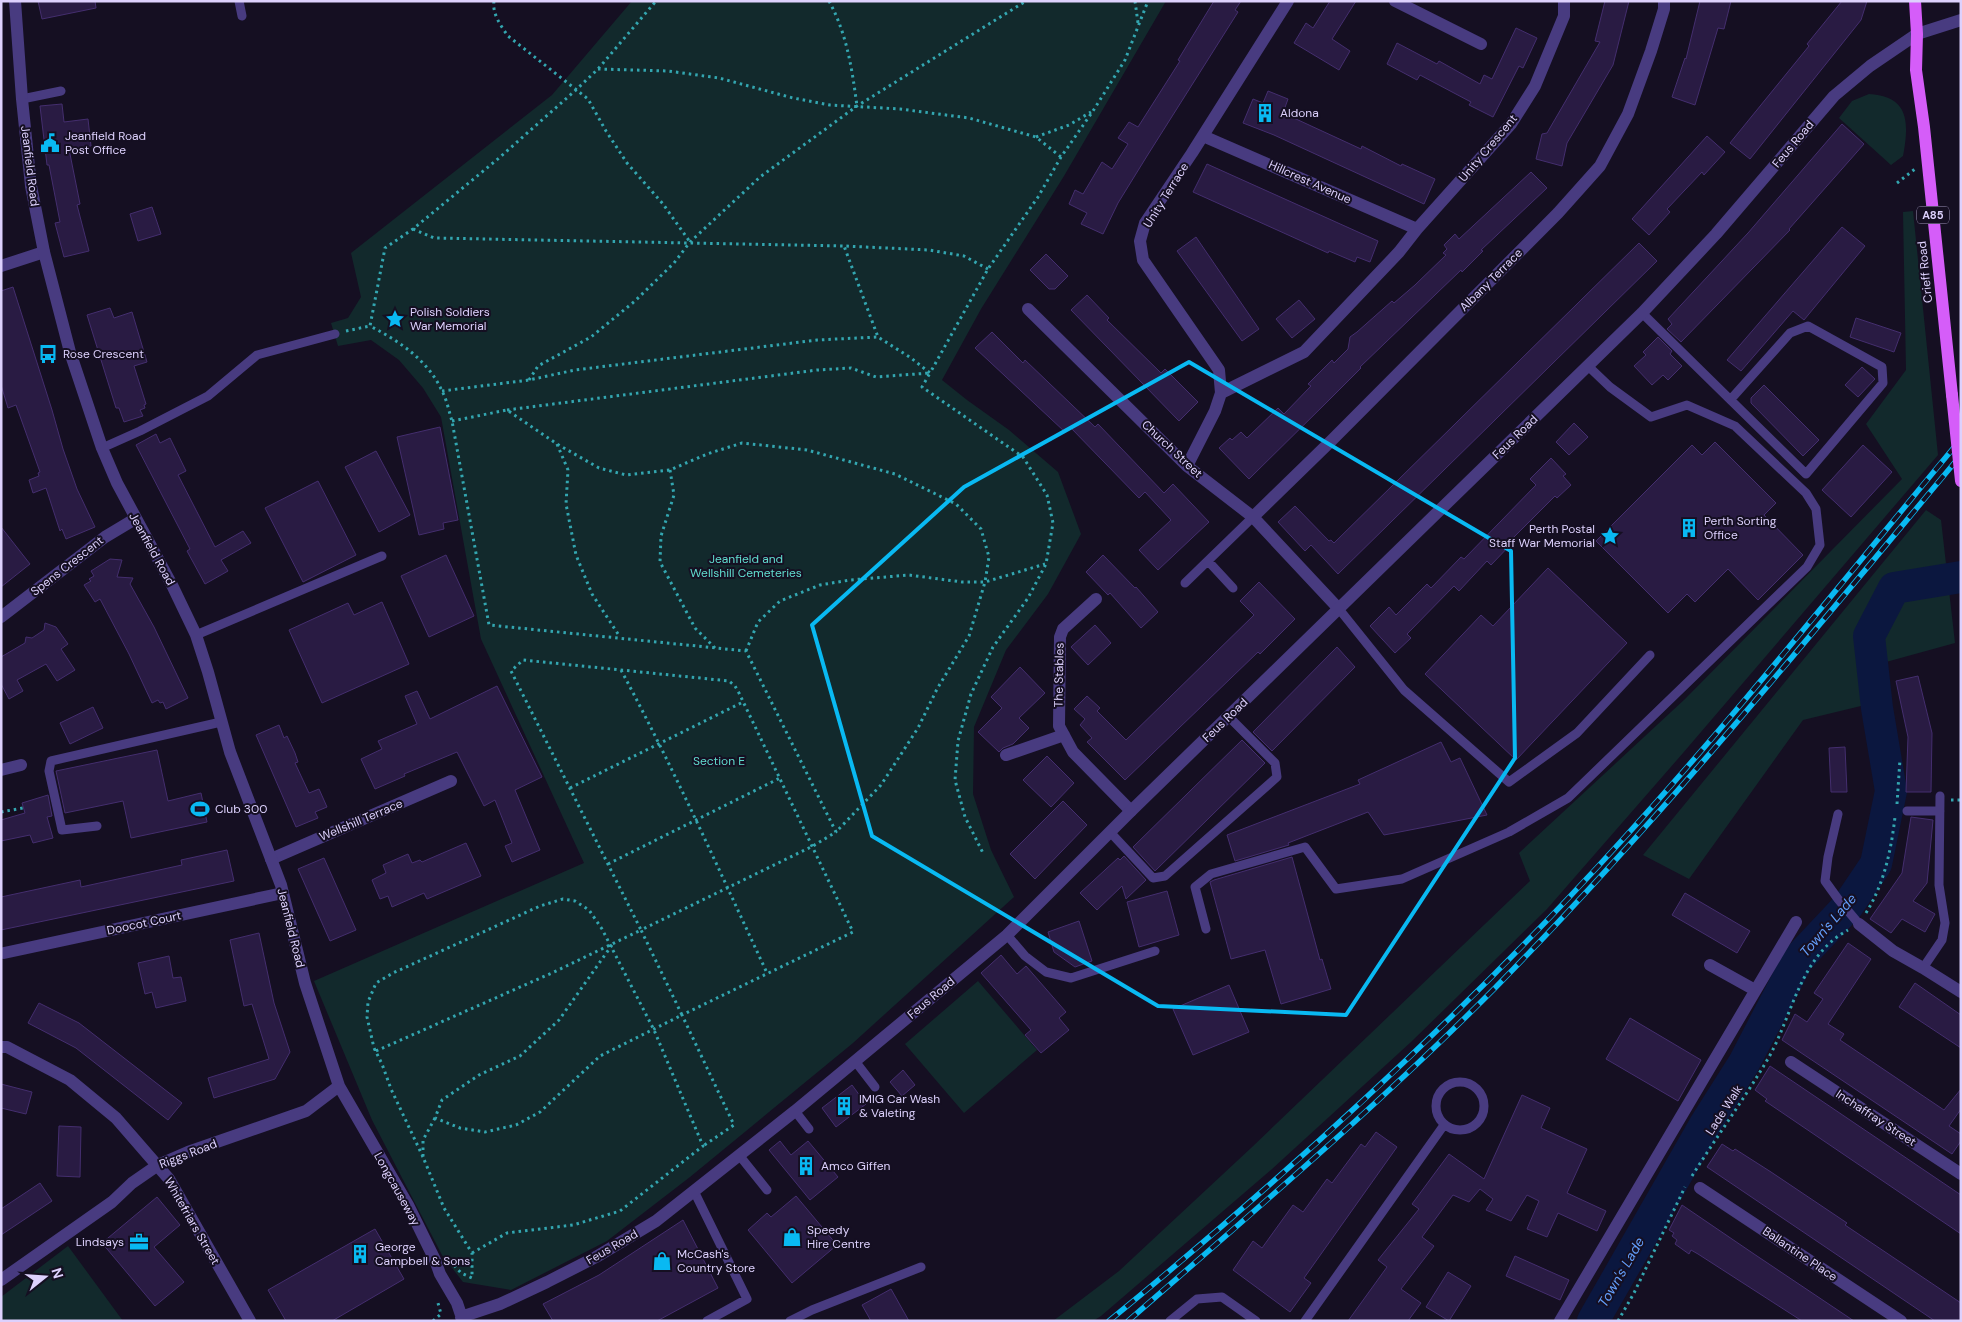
<svg xmlns="http://www.w3.org/2000/svg" width="1962" height="1322" viewBox="0 0 1962 1322" font-family="'DM Sans',sans-serif">
<rect width="100%" height="100%" fill="#150f22"/>
<path fill="#12292c" d="M632 1H1166L1064 176 981 309 942 380 967 400 1009 430 1058 472 1081 534 1048 594 1006 650 974 727 973 794 991 850 1014 897 853 1043 690 1177 607 1241 511 1290 463 1282 442 1255 372 1120 314 981 584 863 481 639 441 417 423 388 399 360 371 340 338 346 331 323 348 318 361 297 351 253 552 95Z
M1869 94C1910 96 1909 124 1903 156L1891 165 1839 118 1852 101Z
M1913 211 1938 455 1683 753 1547 909 1411 1042 1272 1169 1101 1316 1093 1321H1053L1119 1271 1251 1148 1530 881 1519 853 1685 699 1902 479 1866 424 1906 370 1903 212Z
M1926 510 1941 520 1955 643 1886 662 1865 705 1803 720 1689 879 1643 855Z
M978 981 1037 1050 964 1113 905 1044Z
M68 1246 123 1321H1V1297Z"/>
<g fill="none" stroke-linecap="round" stroke-linejoin="round">
<path stroke="#0b173f" stroke-width="32" d="M1593 1321 1706 1123 1744 1063 1798 959 1847 907 1876 864 1891 791 1877 708 1869 636 1894 588 1961 577"/>
</g>
<path fill="#291b43" stroke="#442e6e" d="M38 1H95L96 8 42 19Z
M1214 1H1241L1235 10 1238 12 1147 156 1118 203 1103 234 1081 224 1087 213 1069 204 1075 190 1083 194 1102 162 1112 169 1128 144 1118 138 1129 122 1138 127 1180 61 1178 60Z
M1330 1H1356L1332 39 1350 51 1339 70 1294 43 1306 23 1313 28Z
M1605 1H1629L1613 65 1567 143 1562 166 1536 159 1542 134 1547 133 1600 42 1595 41Z
M1700 1H1731L1724 29 1718 28 1695 105 1672 97 1685 58 1686 59Z
M1842 1H1867L1861 20 1750 159 1730 143 1809 46 1807 44Z
M1516 28 1537 38 1523 68 1519 66 1493 117 1469 105 1471 102 1420 75 1417 80 1387 64 1397 43 1437 64 1439 61 1480 84 1484 75 1492 79Z
M1268 91 1288 99 1283 113 1361 149 1362 146 1401 166 1402 164 1435 179 1424 204 1274 135 1243 123 1253 99 1263 103Z
M62 104 64 122 88 119 91 146 69 149 80 204 77 205 89 251 64 257 55 223 60 222 49 165H47L40 106Z
M1842 124 1864 144 1789 229 1790 230 1681 342 1667 329 1672 324 1668 319 1748 233Z
M1707 136 1725 152 1704 175 1702 172 1667 209 1670 212 1649 235 1632 219Z
M1207 164 1378 241 1370 262 1357 257 1355 262 1329 251 1328 253 1193 192Z
M1531 172 1547 188 1481 250 1483 251 1462 272 1461 270 1360 367 1361 368 1327 402 1249 479 1219 448 1230 438 1232 440 1241 432 1247 438 1278 408 1284 414 1311 386 1308 384 1332 360 1334 363 1348 349 1350 337 1357 332 1392 301 1394 303 1415 285 1446 255 1443 253 1447 249 1444 245 1455 234 1459 239Z
M152 207 161 234 138 241 130 214Z
M1842 227 1865 246 1804 320 1793 311 1741 371 1727 360Z
M1196 237 1259 329 1242 341 1177 251Z
M1639 243 1657 261 1338 574 1311 545 1305 551 1278 522 1295 506 1329 541 1331 540 1334 543Z
M1046 254 1068 276 1055 289H1049L1030 270Z
M13 287 52 410 63 449 77 489 95 527 66 539 62 529 60 531 46 488 33 493 29 480 39 476 38 473 40 472 16 405 8 408 1 385V291Z
M1087 295 1109 318 1107 320 1161 373 1165 369 1198 402 1179 421 1071 310Z
M1299 300 1315 319 1292 338 1276 319Z
M110 308 114 318 132 312 147 362 134 366 146 404 144 405 145 408 140 410 143 416 124 422 119 408H116L87 315Z
M1856 318 1901 333 1894 352 1850 337Z
M992 332 1023 363 1025 360 1095 427 1098 424 1164 493 1173 484 1209 522 1158 570 1139 550 1171 520 1145 492 1139 498 1070 427 1065 432 975 348Z
M1658 337 1672 351 1670 354 1682 366 1668 380 1663 375 1652 385 1634 366 1646 355 1643 352Z
M1862 367 1875 379 1858 397 1845 385Z
M1764 385 1819 440 1803 456 1751 403V398Z
M1574 423 1588 437 1569 455 1556 442Z
M440 427 458 520 443 523 444 529 419 535 397 437Z
M156 434 160 443 170 438 186 471 178 475 215 547 243 531 251 543 221 560 228 571 205 584 187 551 190 549 136 445Z
M1715 442 1776 503 1764 515 1803 555 1758 600 1728 569 1695 602 1687 594 1668 613 1596 541 1692 445 1702 455Z
M1863 445 1892 472 1851 517 1822 490Z
M376 451 410 515 379 532 345 467Z
M1551 458 1566 474 1563 476 1571 485 1557 498 1555 496 1511 540 1513 542 1491 565 1487 561 1459 591 1454 586 1407 634 1411 638 1395 653 1370 626 1389 607 1396 615 1427 584 1431 588 1461 557 1464 559 1536 485 1530 479Z
M318 481 356 555 303 582 265 508Z
M1 527 30 564 1 587Z
M446 555 474 616 429 637 401 576Z
M1103 555 1135 588 1136 587 1158 612 1141 628 1110 593 1108 595 1086 572Z
M110 559 122 560 117 577 133 578 130 584 154 627 188 698 166 709 163 702 160 703 158 700 152 703 129 654 100 599 95 602 84 585 91 581 89 579 94 576 91 571Z
M1548 568 1627 643 1516 760 1425 674 1481 615 1493 626Z
M1259 582 1295 619 1260 654 1258 652 1125 780 1087 742 1092 738 1080 725 1085 719 1074 709 1087 696 1100 708 1097 711 1126 740 1254 615 1240 601Z
M382 602 409 664 322 703 289 630 348 603 354 615Z
M45 623 56 627 68 644 61 649 75 670 57 681 46 664 17 680 23 691 9 699 1 684V657L25 643 26 637 32 638 44 630Z
M1095 625 1111 643 1088 665 1071 647Z
M1337 647 1355 667 1272 751 1253 732Z
M1020 667 1045 693 1019 718 1029 728 1013 744 1003 748 999 752 978 732 1002 708 991 697Z
M1918 676 1932 733 1931 792H1906L1908 737 1896 681Z
M497 686 542 777 515 790 540 850 512 862 505 846 512 843 495 800 484 806 457 752 404 774 405 776 375 789 361 759 382 749 378 741 417 724 405 696 417 691 430 719Z
M93 707 103 728 70 744 60 723Z
M279 725 284 738 287 736 295 753 298 762 295 763 309 793 319 789 327 807 315 812 318 818 296 827 256 735Z
M1242 740 1265 763 1155 871 1133 847Z
M1441 742 1451 762 1460 758 1487 815 1384 835 1368 812 1288 843 1289 845 1235 861 1227 835 1360 784 1358 780Z
M1845 747 1847 792H1831L1829 748Z
M157 750 168 801 201 793 207 822 131 838 123 801 65 813 56 771Z
M1047 756 1074 783 1051 807 1023 780Z
M48 795 52 816 47 817 53 838 33 843 30 835 1 841V820L25 813 22 803Z
M1063 801 1087 825 1035 879 1010 854Z
M1911 817 1933 820 1927 883 1913 901 1935 914 1925 932 1902 919 1891 933 1870 919 1902 873Z
M466 843 481 876 427 899 424 893 392 907 388 896 380 899 372 880 386 873 383 865 408 854 412 863 420 860 422 862Z
M227 850 234 881 1 930V897L80 880 81 887 182 865 181 860Z
M1124 856 1146 880 1126 899 1122 886 1097 910 1080 893 1118 858 1120 860Z
M1292 857 1320 960 1322 959 1331 989 1281 1004 1265 950 1231 959 1210 882 1214 880Z
M324 858 356 930 330 941 298 869Z
M1167 891 1179 935 1139 947 1127 902Z
M1685 893 1750 931 1737 953 1672 915Z
M1079 921 1092 961 1075 967 1054 952 1048 932Z
M259 933 274 1003 290 1052 275 1079 214 1098 208 1078 269 1059 252 1004 244 1006 230 940Z
M1848 943 1871 959 1828 1024 1844 1034 1840 1040 1944 1110 1961 1089V1109L1949 1126 1961 1134V1141L1952 1154 1782 1040 1795 1014 1807 1022 1823 999 1814 993Z
M1001 955 1017 974 1026 966 1066 1012 1059 1018 1069 1030 1041 1053 1025 1035 1031 1030 981 973Z
M169 956 173 978 181 977 186 1001 156 1008 152 992 145 994 138 963Z
M1915 983 1961 1015V1048L1899 1007Z
M1229 985 1249 1032 1193 1055 1173 1009Z
M39 1003 79 1023 182 1103 168 1120 76 1048 28 1023Z
M1630 1018 1701 1060 1678 1101 1606 1059Z
M1770 1066 1961 1195V1234L1765 1101 1767 1099 1755 1090Z
M903 1070 915 1085 902 1096 890 1082Z
M1 1084 32 1092 26 1114 1 1108Z
M852 1085 866 1104 836 1127 822 1108Z
M1522 1095 1550 1108 1541 1128 1587 1149 1567 1193 1606 1211 1597 1231 1558 1213 1547 1237 1527 1229 1539 1201 1527 1195 1511 1221 1486 1210 1493 1199 1480 1189 1469 1202 1453 1195 1422 1237 1434 1246 1401 1289 1421 1303 1408 1321H1348L1387 1267 1378 1260 1419 1209 1412 1204 1449 1154 1484 1179Z
M59 1126 81 1127 80 1177 57 1176Z
M1376 1132 1397 1147 1304 1278 1311 1283 1290 1312 1233 1270 1253 1241 1262 1248 1293 1205 1303 1212 1327 1179 1332 1183 1361 1144 1365 1147Z
M780 1141 791 1155 808 1141 838 1177 810 1200 769 1150Z
M1722 1144 1733 1151 1735 1149 1771 1172 1847 1223 1845 1225 1961 1303V1321H1935L1707 1167Z
M40 1183 52 1201 1 1235V1209Z
M796 1196 837 1245 792 1283 748 1230 767 1213 771 1217Z
M157 1197 180 1225 154 1247 184 1282 155 1306 102 1243Z
M1682 1205 1754 1254 1854 1321H1802L1698 1254 1691 1250 1689 1254 1675 1244 1677 1240 1672 1236 1674 1233 1669 1230Z
M683 1220 718 1288 657 1321H553L543 1304 599 1275Z
M375 1229 404 1279 332 1321H286L268 1290Z
M1515 1256 1569 1280 1560 1300 1506 1276Z
M1448 1272 1471 1286 1449 1321 1426 1307Z
M891 1289 909 1321H871L862 1305Z"/>
<g fill="none" stroke-linecap="round" stroke-linejoin="round">
<path stroke="#33a6b0" stroke-width="3" stroke-dasharray="2.5 4" stroke-linecap="butt" d="M494 1C492 14 501 26 508 36L588 99 606 131 627 163 663 204 690 242
M829 1C847 34 852 69 857 106
M1135 1 1138 23
M598 69 668 71 719 78 793 98 830 105 900 109 969 118 1036 137 1061 157
M1036 137 1069 125 1091 112
M1897 183 1915 169
M413 229 434 238 844 246
M988 269 964 256 929 250 844 246 878 337 911 358 930 373 988 269 1038 197 1061 157 1093 111 1125 60 1148 1
M346 331 370 326
M529 380 538 366 591 337 635 301 674 263 690 242 760 177 857 106 1026 1
M442 391 529 380 575 370 817 340 878 337
M507 410 817 370 851 368 876 377 930 373 922 387 1023 457 1047 495 1053 523 1046 564 1028 598 993 647 971 694 958 741 955 780 965 817 983 853
M452 421 507 410 557 444 599 468 626 475 670 470 707 454 742 443 807 450 895 474 956 504 981 529 989 557 985 582 969 636 937 689 918 728 881 785 836 832
M557 444 568 470 566 504 576 555 592 594 620 637
M670 470 674 495 661 536 660 562 695 628 715 648
M746 651 758 622 780 601 820 585 850 580 909 575 962 582H985L1045 564
M621 670C674 769 720 872 767 973
M570 788 743 702
M1951 800H1961
M1897 804 1900 759
M1 812 23 808
M608 864 780 778
M1866 913C1884 884 1891 851 1895 817
M612 945 559 1020 520 1056 479 1075 442 1100 435 1118 460 1128 485 1132 516 1125 540 1112 600 1056 682 1015 641 930 813 846 836 832 746 651 489 625 452 421C449 412 447 400 442 391 428 360 399 341 370 326L385 248 413 229 499 158 577 89 598 69 656 1
M376 1051 554 972 641 930 511 671 523 660 729 681 735 686 739 693 853 932 682 1015 734 1125 703 1146
M435 1118 423 1140V1157L444 1208 472 1253V1278L461 1273 454 1265
M423 1157 391 1089 382 1064 374 1048 367 1017 368 1002 376 983 393 973 540 906 563 899 575 901 589 910 602 929 654 1030 703 1146 620 1211 573 1225 507 1233 472 1253
M1692 1176C1717 1136 1745 1098 1769 1057 1793 1014 1800 956 1848 930
M433 1321 441 1314 438 1303
M1618 1321 1634 1293 1685 1187"/>
<path stroke="#483b80" stroke-width="9" d="M239 1 242 16
M22 99 61 91
M1642 313 1806 474 1883 383 1882 367 1808 326 1790 333 1731 399
M102 448 140 431 208 396 257 355 335 334
M1208 561 1233 588
M1185 583 1253 517
M1339 609 1404 690 1509 782 1577 733 1650 655
M196 635 382 556
M1907 811H1940
M1838 814 1828 857 1825 881 1838 899 1859 924
M97 826 62 830 49 771 51 761 221 722
M1110 832 1153 878 1165 876 1277 777 1275 763 1229 717
M1206 929 1195 887 1211 874 1305 847 1336 889 1402 879 1509 832 1568 798 1807 567 1820 545 1816 509 1806 493 1735 426 1687 405 1651 417 1610 387 1588 366
M1007 935 1025 956 1046 972 1071 978 1155 951
M1923 968 1942 940 1945 923 1939 885 1940 796
M855 1061 875 1087
M1436 1106a24 24 0 1 1 48 0a24 24 0 1 1-48 0Z
M795 1111 809 1129
M739 1155 767 1190
M694 1191 747 1299 707 1321
M790 1321 812 1310 921 1267
M1170 1321 1197 1299 1222 1297 1256 1321
M1305 1321 1444 1125"/>
<path stroke="#483b80" stroke-width="12" d="M1395 1 1481 44
M1917 34 1961 20
M1203 136 1417 229
M1 266 44 252
M1028 309 1187 466 1253 517 1339 609
M1221 393 1304 352 1399 252 1417 229 1511 124 1535 86 1564 16V1
M1187 466 1215 411 1221 393 1219 370 1143 260 1140 241 1145 223 1192 153 1288 1
M1253 517 1331 441 1558 213 1600 166 1628 114 1651 51 1664 9V1
M1096 599 1063 629 1060 637 1059 726 1073 752 1131 811
M1 617 105 537 135 519
M1006 755 1064 735
M1 770 21 765
M271 859 451 781
M1859 924 1893 951 1923 968 1961 992
M4 953 283 893
M1710 965 1755 990
M1 1047H7L70 1080 116 1118 169 1179 250 1321
M1791 1062 1961 1174
M1700 1188 1901 1321
M1560 1321 1796 922"/>
<path stroke="#483b80" stroke-width="12" d="M15 1 22 99 31 186 44 252 70 352 102 448 117 483 172 585 196 635 208 672 230 752 281 885 305 983 339 1086 408 1205 435 1260 440 1274 457 1303 463 1321
M1 1280 112 1202 132 1183 158 1165 188 1152 306 1111 339 1086
M461 1317 500 1304 547 1282 596 1257 656 1221 795 1111 1007 935 1131 811 1642 313 1716 234 1834 96 1870 66 1917 34"/>
<path stroke="#d55df9" stroke-width="12" d="M1915 1 1917 34 1916 70 1924 127 1952 395"/>
<g stroke="#09b9f2" stroke-width="5.5">
<path id="rail" d="M1109 1321C1287 1175 1458 1020 1614 849 1735 717 1846 577 1961 439
M1128 1321C1253 1212 1379 1105 1495 988 1661 819 1810 636 1961 455"/>
</g>
<use href="#rail" stroke="#150f22" stroke-width="4" stroke-dasharray="11" stroke-linecap="butt"/>
<path stroke="#d55df9" stroke-width="12" d="M1952 395 1961 481"/>
</g>
<path fill="none" stroke="#09b9f2" stroke-width="4" stroke-linejoin="round" d="M1189 362 1511 551 1515 758 1346 1015 1158 1006 872 836 812 625 964 487Z"/>
<defs>
<g id="building-bare" transform="scale(1.5)"><path d="M-4-6H4V6H1V3H-1V6H-4ZM-2.5-4.3h1.7v1.8h-1.7ZM.8-4.3h1.7v1.8H.8ZM-2.5-1h1.7V.8h-1.7ZM.8-1h1.7V.8H.8Z" fill="#09b9f2" stroke="#150f22" stroke-width="2.5" paint-order="stroke"/></g>
<g id="civic-bare" transform="scale(1.5)"><path d="M-.6-6.5H3V-4.5H.6V-3L4-1V1h2V6H-6V1h2V-1L-.6-3ZM-1.2 2.5V6h2.4V2.5Z" fill="#09b9f2" stroke="#150f22" stroke-width="2.5" paint-order="stroke"/></g>
<g id="sight-bare" transform="scale(1.5)"><path d="M0-6L1.8-2.2L6-1.7L2.9 1.2L3.7 5.4L0 3.3L-3.7 5.4L-2.9 1.2L-6-1.7L-1.8-2.2Z" fill="#09b9f2" stroke="#150f22" stroke-width="2.5" paint-order="stroke"/></g>
<g id="bus-bare" transform="scale(1.5)"><path d="M-5-6H5V4H4V6H2V4H-2V6H-4V4H-5ZM-3.5-4V0h7V-4ZM-3.5 1.2v1.5H-2V1.2ZM2 1.2v1.5H3.5V1.2Z" fill="#09b9f2" stroke="#150f22" stroke-width="2.5" paint-order="stroke"/></g>
<g id="stadium-bare" transform="scale(1.5)"><path d="M0-5a6.5 5 0 1 0 0 10a6.5 5 0 1 0 0-10ZM-3.5-1.8h7v3.6h-7Z" fill="#09b9f2" stroke="#150f22" stroke-width="2.5" paint-order="stroke"/></g>
<g id="shop-bare" transform="scale(1.5)"><path d="M-5-2.5h2.3a2.7 3.5 0 0 1 5.4 0H5L5.5 6h-11ZM-1.5-2.5h3a1.5 2.3 0 0 0-3 0Z" fill="#09b9f2" stroke="#150f22" stroke-width="2.5" paint-order="stroke"/></g>
<g id="office-bare" transform="scale(1.5)"><path d="M-6-3h4V-5.5h4V-3h4V5H-6ZM-1-4.5V-3h2v-1.5ZM-6 0V1H6V0Z" fill="#09b9f2" stroke="#150f22" stroke-width="2.5" paint-order="stroke"/></g>
</defs>
<g fill-rule="evenodd">
<use href="#building-bare" x="1265" y="113"/>
<use href="#civic-bare" x="50" y="143"/>
<use href="#sight-bare" x="395" y="319"/>
<use href="#bus-bare" x="48" y="354"/>
<use href="#building-bare" x="1689" y="528"/>
<use href="#sight-bare" x="1610" y="536"/>
<use href="#stadium-bare" x="200" y="809"/>
<use href="#building-bare" x="844" y="1106"/>
<use href="#building-bare" x="806" y="1166"/>
<use href="#shop-bare" x="792" y="1237"/>
<use href="#office-bare" x="139" y="1242"/>
<use href="#building-bare" x="360" y="1254"/>
<use href="#shop-bare" x="662" y="1261"/>
</g>
<g text-anchor="middle" stroke-width="4" stroke-linejoin="round" paint-order="stroke">
<rect fill="#150f22" stroke="#a197bb" stroke-width="1" x="1917" y="206.5" width="32" height="17" rx="4"/>
<g font-size="11" font-weight="bold" fill="#ddd1fd">
<text x="1933" y="219">A85</text>
</g>
<g font-size="12" fill="#ddd1fd" stroke="#150f22" text-anchor="start">
<text x="1280" y="117">Aldona</text>
<text x="65" y="140">Jeanfield Road<tspan x="65" dy="14">Post Office</tspan></text>
<text x="410" y="316">Polish Soldiers<tspan x="410" dy="14">War Memorial</tspan></text>
<text x="63" y="358">Rose Crescent</text>
<text x="1704" y="525">Perth Sorting<tspan x="1704" dy="14">Office</tspan></text>
<text x="1595" y="533" text-anchor="end">Perth Postal<tspan x="1595" dy="14">Staff War Memorial</tspan></text>
<text x="215" y="813">Club 300</text>
<text x="859" y="1103">IMIG Car Wash<tspan x="859" dy="14">&amp; Valeting</tspan></text>
<text x="821" y="1170">Amco Giffen</text>
<text x="807" y="1234">Speedy<tspan x="807" dy="14">Hire Centre</tspan></text>
<text x="124" y="1246" text-anchor="end">Lindsays</text>
<text x="375" y="1251">George<tspan x="375" dy="14">Campbell &amp; Sons</tspan></text>
<text x="677" y="1258">McCash's<tspan x="677" dy="14">Country Store</tspan></text>
</g>
<g font-size="12" fill="#ddd1fd" stroke="#150f22">
<text transform="translate(1793 144) rotate(-50)" y="4">Feus Road</text>
<text transform="translate(1488 148) rotate(-50)" y="4">Unity Crescent</text>
<text transform="translate(30 166) rotate(83)" y="4">Jeanfield Road</text>
<text transform="translate(1310 182) rotate(24)" y="4">Hillcrest Avenue</text>
<text transform="translate(1166 195) rotate(-58)" y="4">Unity Terrace</text>
<text transform="translate(1925 272) rotate(-96)" y="4">Crieff Road</text>
<text transform="translate(1491 280) rotate(-45)" y="4">Albany Terrace</text>
<text transform="translate(1515 437) rotate(-44)" y="4">Feus Road</text>
<text transform="translate(1172 449) rotate(43)" y="4">Church Street</text>
<text transform="translate(152 549) rotate(61)" y="4">Jeanfield Road</text>
<text transform="translate(67 566) rotate(-38)" y="4">Spens Crescent</text>
<text transform="translate(1059 675) rotate(-89)" y="4">The Stables</text>
<text transform="translate(1225 720) rotate(-44)" y="4">Feus Road</text>
<text transform="translate(361 820) rotate(-23)" y="4">Wellshill Terrace</text>
<text transform="translate(144 923) rotate(-12)" y="4">Doocot Court</text>
<text transform="translate(291 928) rotate(76)" y="4">Jeanfield Road</text>
<text transform="translate(931 998) rotate(-40)" y="4">Feus Road</text>
<text transform="translate(1724 1110) rotate(-57)" y="4">Lade Walk</text>
<text transform="translate(1876 1118) rotate(33)" y="4">Inchaffray Street</text>
<text transform="translate(188 1154) rotate(-21)" y="4">Riggs Road</text>
<text transform="translate(397 1189) rotate(61)" y="4">Longcauseway</text>
<text transform="translate(192 1221) rotate(60)" y="4">Whitefriars Street</text>
<text transform="translate(612 1247) rotate(-30)" y="4">Feus Road</text>
<text transform="translate(1800 1254) rotate(34)" y="4">Ballantine Place</text>
</g>
<g font-size="12" fill="#60dbce" stroke="#150f22">
<text x="746" y="563">Jeanfield and<tspan x="746" dy="14">Wellshill Cemeteries</tspan></text>
<text x="719" y="765">Section E</text>
</g>
<g font-size="14" font-style="italic" fill="#639efa" stroke="#150f22">
<text transform="translate(1828 925) rotate(-49)" y="5">Town's Lade</text>
<text transform="translate(1621 1272) rotate(-60)" y="5">Town's Lade</text>
</g>
</g>
<rect width="1962" height="1322" fill="none" stroke="#ddd1fd" stroke-width="5"/>
<g transform="translate(45 1277) rotate(73)" stroke="#150f22" stroke-width="4" paint-order="stroke">
<path d="M0-4L9 19L0 12L-9 19Z" fill="#ddd1fd"/>
<text y="-8" font-size="14" font-weight="bold" text-anchor="middle" fill="#ddd1fd">N</text>
</g>
</svg>
